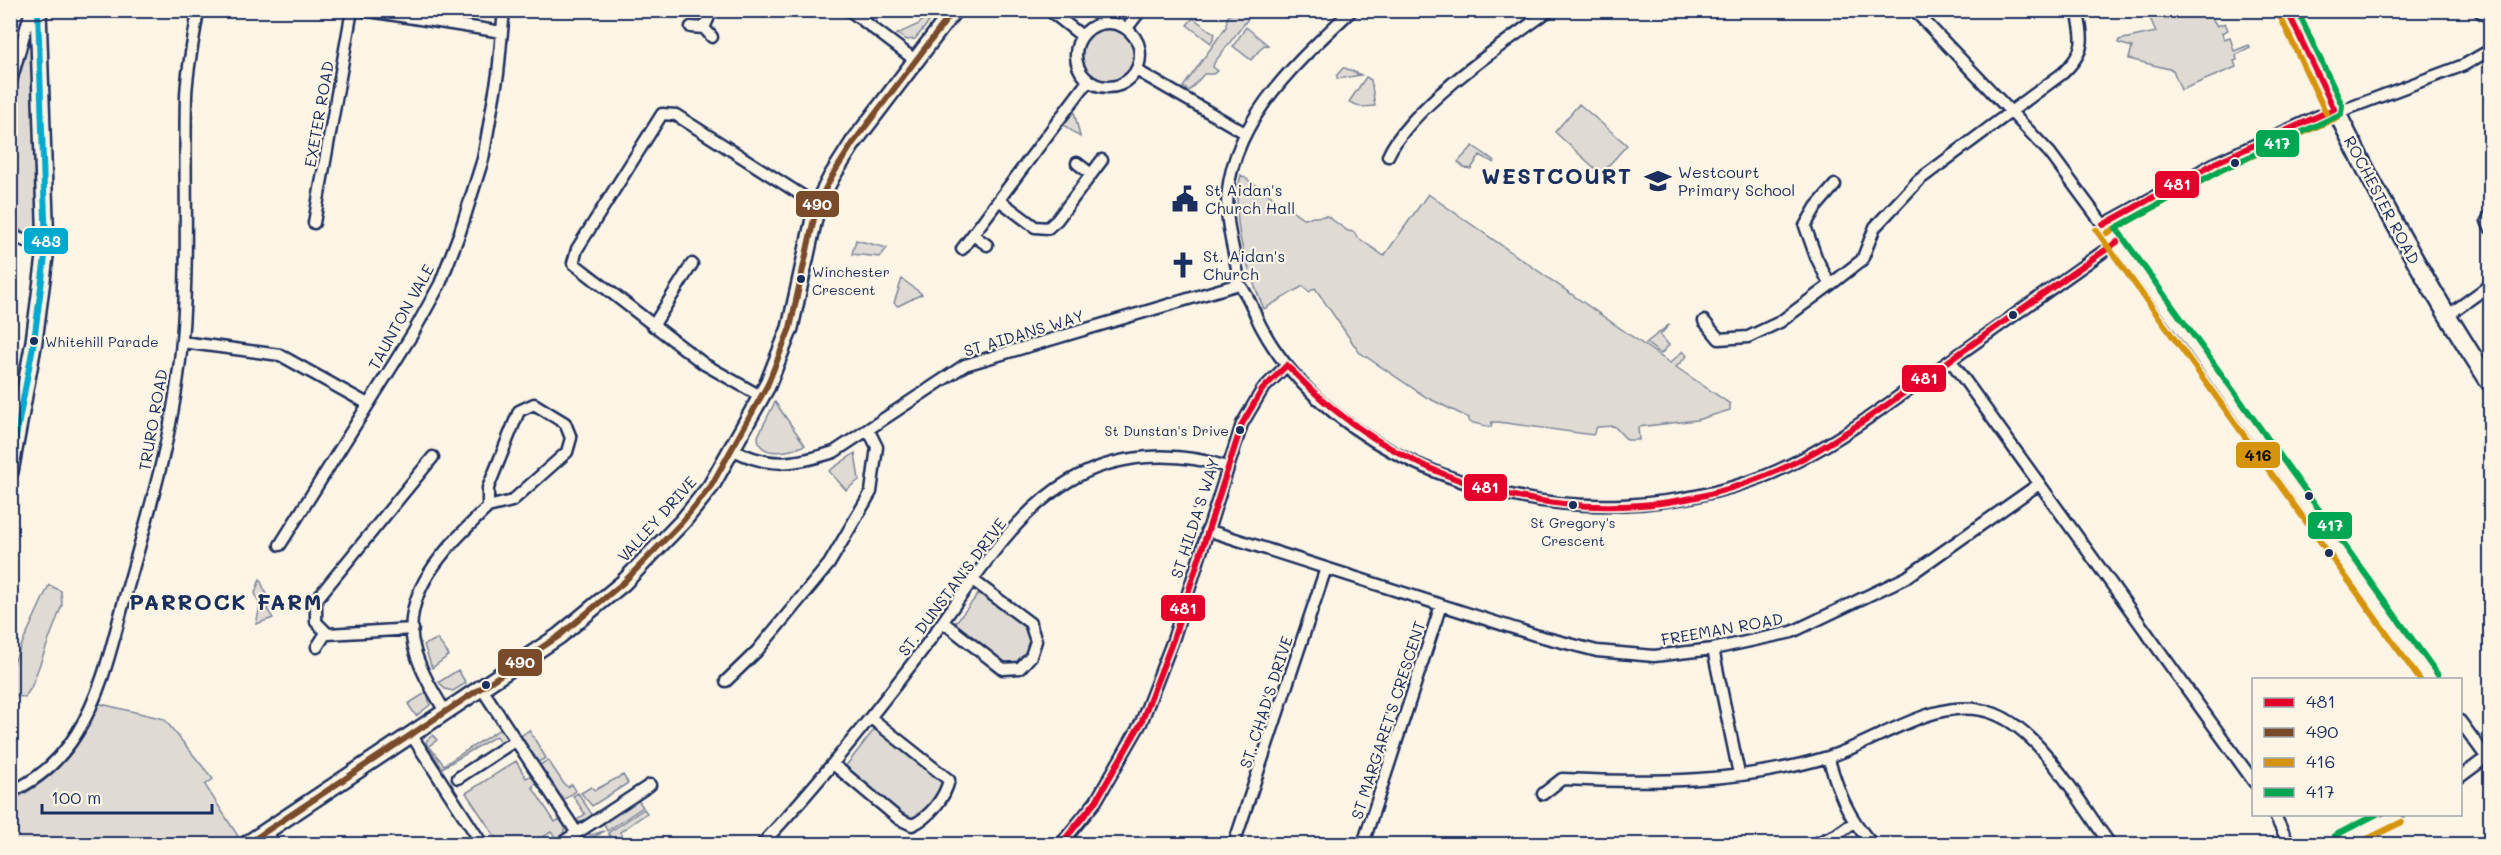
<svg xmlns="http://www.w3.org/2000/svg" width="2501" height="855" viewBox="0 0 2501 855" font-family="Mali,sans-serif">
<rect width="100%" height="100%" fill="#fcf5e5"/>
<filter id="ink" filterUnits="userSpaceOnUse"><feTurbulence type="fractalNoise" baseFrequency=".0167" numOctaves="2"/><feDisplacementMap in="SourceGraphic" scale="12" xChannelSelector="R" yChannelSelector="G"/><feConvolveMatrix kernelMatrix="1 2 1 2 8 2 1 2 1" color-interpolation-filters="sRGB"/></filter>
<g filter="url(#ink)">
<path fill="#dfdbd4" stroke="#7d8599" stroke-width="1.5" d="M1233 10 1254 11 1214 63 1213 67 1218 71 1213 74H1204L1189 91 1183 87 1226 27 1227 18Z
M2212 10 2208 12 2217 26 2225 23 2228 30 2222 33 2224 39 2230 37 2234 51 2249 45 2250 48 2236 55 2237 60 2234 61 2236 67 2181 90 2173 70 2129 59 2132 47 2118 43 2119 40 2156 32 2147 11Z
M927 15 934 16 915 39 907 40 897 34 919 24Z
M1193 18 1215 34 1211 43 1187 25Z
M1246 27 1269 46 1264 45 1251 60 1233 46Z
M1082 55a26 26 0 1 1 52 0a26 26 0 1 1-52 0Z
M30 34 33 35 38 238 34 240 30 234 11 226V100Z
M1343 68H1345L1361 75 1337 79V75Z
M1366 77 1371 80 1375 106 1362 107 1349 102Z
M1579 104 1627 145 1601 174 1555 132Z
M1074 111 1080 136V137L1064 125Z
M1473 146 1495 161 1494 163 1480 155 1471 169 1465 168 1458 162Z
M1241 175 1303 218 1327 216 1348 231 1354 232 1357 237 1384 256 1428 194 1670 363 1683 351 1687 356 1676 367 1730 404V410L1697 420 1638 427 1639 440H1627L1614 426 1597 427 1593 435 1498 422H1492L1491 427 1469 422V418L1426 397 1359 352 1315 288 1309 292 1303 286 1264 309C1247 269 1229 221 1241 175Z
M856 240 887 248 880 257 852 254Z
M902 279 922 294 898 306 894 303Z
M1670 324 1660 335 1669 345 1661 354 1646 343Z
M775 402 805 445C792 452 758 459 758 436Z
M855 453 859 480 846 490 829 471Z
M260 579 271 606 267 609 273 618 256 624 260 606 255 593Z
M49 585 61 591 62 605 31 688 25 697 11 696V668Z
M980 592C999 606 1026 619 1032 643L1017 663 1004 665 952 627Z
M437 639 449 655 432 668 424 645Z
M458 670 466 683 453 691 445 689 439 682Z
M427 692 430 705 416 716 408 704Z
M97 703 164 719 213 779 205 785 238 836 227 844H11L10 801C54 781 82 748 97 703Z
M503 727 508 738 501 743 496 736 442 768 427 745 426 741 433 735 437 740 429 746 444 765Z
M876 727 944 782 942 789 919 819 910 821 902 817 845 767Z
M529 730 546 758 538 762 521 736Z
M548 760 564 784 568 787 572 784 576 791 563 800 540 765Z
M516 761 526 778 534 774 539 782 532 787 555 822 562 818 566 823 563 834 557 839 551 832 532 844H500L466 793Z
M623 775 628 783 592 806 581 793 591 787 595 790Z
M578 793 593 816 584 824 576 821 585 814 573 796Z
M636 797 643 807 607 831 602 820Z
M644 809 647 813 620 832 624 840 615 844 608 833Z
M600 821 587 833 591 835 604 831C590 840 582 844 565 844Z"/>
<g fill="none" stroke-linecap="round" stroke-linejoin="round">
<g stroke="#1b2f5e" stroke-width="15">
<path id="street" d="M363 10 502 32
M849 10 915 60
M1049 10 1082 36
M1914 10 2050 153 2181 330 2431 680
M1076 55a32 32 0 1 1 64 0a32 32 0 1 1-64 0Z
M691 27 704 28 712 37
M704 28 712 10
M1127 28 1141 10
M1136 70 1245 133
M10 85 31 10
M2336 113 2464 65 2490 50
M1388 156C1410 107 1505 42 1550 10
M1077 163 1091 174
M999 200 1035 227 1048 228 1057 220 1102 160
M2490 215 2487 221 2490 228
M314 223 352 10
M2103 225 2217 162 2334 109
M10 235 46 249
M973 235 987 245
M962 249 1088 81
M1239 284C1251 298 1254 315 1263 330 1277 356 1297 379 1318 399 1366 443 1425 472 1487 489 1575 515 1679 509 1765 476 1818 455 1866 420 1912 387 1981 340 2048 290 2117 242
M1239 284C1237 258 1227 233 1227 207 1227 124 1296 63 1352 10
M1830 285 1816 257 1805 226 1816 207 1835 185
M2447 316 2490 285
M1704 321 1719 339 1748 337 1780 322 1830 285 1862 260 1875 227 1919 180 2063 73C2086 51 2084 40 2077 10
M653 326 692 264
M182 342 280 355 368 404
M1951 361 2254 782
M762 397 704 364 573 263 577 249 662 114 676 115 817 205
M734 450C770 469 796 464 834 452L965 365 1239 284
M1207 530 1535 635 1597 651 1654 656 1713 649 1792 632 1907 577 2039 484
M280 545 413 333 440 284 460 232 483 159 498 74 504 10
M943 622 1003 669 1020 668 1031 656 1036 641 1030 623 974 581
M413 629 328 634 316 622V600L433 457
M317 647 326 633
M1713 649 1739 774
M726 681 757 651 829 564 871 492 877 447 869 431
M482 689 577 833
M446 713C434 693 422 674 415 651 397 592 451 543 488 507V488L519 411 534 404 565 423 571 438 567 452 512 501 488 507
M2460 721 2490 762
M412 736 482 844
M1828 757C1839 793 1847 816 1872 844
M833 764 899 819 912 825C929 818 945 798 949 780L871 718
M2460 777 2487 757
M458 778 516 740
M10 792C38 780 61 759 77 733 102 693 113 641 125 597 149 512 175 428 182 340 189 259 184 177 186 96 187 68 194 39 198 10
M1543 794 1562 779C1651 783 1741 783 1828 757 1879 742 1939 692 1995 714 2042 732 2080 804 2110 844
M2274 814 2289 844
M266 832 275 844
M560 844 650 785
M762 844C819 783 871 718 921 652 963 596 1009 516 1069 481 1116 453 1175 450 1227 467
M1061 844 1096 801 1141 723 1173 640 1242 424 1262 390 1287 365
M1234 844 1326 568
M1363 844 1441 605
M1815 844 1836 835 1853 823
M2338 844 2398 814"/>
</g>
<g stroke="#1b2f5e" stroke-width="20">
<path id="secondary" d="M2482 10 2490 15
M10 472 34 341 46 249 38 10
M247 844 559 636 623 583 683 521 711 486 767 386 790 328 817 205 832 176 853 143 954 10"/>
</g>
<g stroke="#1b2f5e" stroke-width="21">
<path id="primary" d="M2287 10C2348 139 2412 264 2490 383"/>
</g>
<use href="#street" stroke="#fcf5e5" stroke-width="10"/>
<use href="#secondary" stroke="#fcf5e5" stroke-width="15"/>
<use href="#primary" stroke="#fcf5e5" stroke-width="16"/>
<g stroke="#fcf5e5" stroke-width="10">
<path id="bus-1" d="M2287 10 2334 109
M2103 225 2217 162 2334 109
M1287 365C1406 496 1599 543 1765 476 1820 454 1868 418 1915 385 1983 337 2049 289 2117 242
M1061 844 1096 801 1141 723 1173 640 1242 424 1262 390 1287 365"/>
</g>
<g stroke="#fcf5e5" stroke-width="10">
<path id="bus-2" d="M247 844 559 636 623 583 683 521 711 486 767 386 790 328 817 205 832 176 853 143 954 10"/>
</g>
<g stroke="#fcf5e5" stroke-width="10">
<path id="bus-3" d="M2279 14 2326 113
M2096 230 2420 680
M2107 233 2221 170 2338 117
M2357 844 2402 822"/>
</g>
<g stroke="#fcf5e5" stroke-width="10">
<path id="bus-4" d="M2297 10 2342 105 2341 114 2221 170 2116 228 2438 675
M2334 836 2377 814"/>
</g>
<g stroke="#fcf5e5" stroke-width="10">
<path id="bus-5" d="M10 469 34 341 46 249 38 10"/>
</g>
<use href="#bus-1" stroke="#e4002b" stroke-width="6"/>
<use href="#bus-2" stroke="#7a4b2a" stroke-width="6"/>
<use href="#bus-3" stroke="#d6940e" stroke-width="6"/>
<use href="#bus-4" stroke="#00a651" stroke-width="6"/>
<use href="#bus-5" stroke="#00a9ce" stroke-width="6"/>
</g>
</g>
<defs>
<g id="school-bare" transform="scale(2.07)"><path d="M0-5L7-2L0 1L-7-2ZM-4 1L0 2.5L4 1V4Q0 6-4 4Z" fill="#1b2f5e" stroke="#fcf5e5" stroke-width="2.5" paint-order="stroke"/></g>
<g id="civic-bare" transform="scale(2.07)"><path d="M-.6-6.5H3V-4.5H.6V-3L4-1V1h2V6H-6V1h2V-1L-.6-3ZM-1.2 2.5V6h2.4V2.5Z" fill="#1b2f5e" stroke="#fcf5e5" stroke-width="2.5" paint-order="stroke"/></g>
<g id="church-bare" transform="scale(2.07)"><path d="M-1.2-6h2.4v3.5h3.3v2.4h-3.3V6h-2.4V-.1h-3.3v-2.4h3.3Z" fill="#1b2f5e" stroke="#fcf5e5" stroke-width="2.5" paint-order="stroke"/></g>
</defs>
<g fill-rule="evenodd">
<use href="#school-bare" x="1658" y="181"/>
<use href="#civic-bare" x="1185" y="199"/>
<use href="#church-bare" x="1183" y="265"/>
</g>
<g fill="#1b2f5e" stroke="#fcf5e5" stroke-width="2">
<circle cx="2235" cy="163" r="5"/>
<circle cx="801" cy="279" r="5"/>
<circle cx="2013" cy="315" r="5"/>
<circle cx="34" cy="341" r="5"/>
<circle cx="1240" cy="430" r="5"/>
<circle cx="2309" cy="496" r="5"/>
<circle cx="1573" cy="505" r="5"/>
<circle cx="2329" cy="553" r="5"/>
<circle cx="486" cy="685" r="5"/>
</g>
<g text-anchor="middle" stroke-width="4.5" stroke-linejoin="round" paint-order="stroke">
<g font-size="14" fill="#1b2f5e" stroke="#fcf5e5" text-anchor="start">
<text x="812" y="277">Winchester<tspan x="812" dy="18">Crescent</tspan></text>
<text x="45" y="347">Whitehill Parade</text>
<text x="1229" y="436" text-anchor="end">St Dunstan's Drive</text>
<text x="1573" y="528" text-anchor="middle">St Gregory's<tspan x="1573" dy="18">Crescent</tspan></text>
</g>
<g font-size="16" fill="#1b2f5e" stroke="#fcf5e5">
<text transform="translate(319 114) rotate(-80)" y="6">EXETER ROAD</text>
<text transform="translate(2382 200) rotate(62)" y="6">ROCHESTER ROAD</text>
<text transform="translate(401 317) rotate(-61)" y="6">TAUNTON VALE</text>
<text transform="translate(1024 333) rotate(-17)" y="6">ST AIDANS WAY</text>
<text transform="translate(153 420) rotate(-80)" y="6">TRURO ROAD</text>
<text transform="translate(1195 518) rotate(-72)" y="6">ST HILDA'S WAY</text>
<text transform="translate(657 519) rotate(-48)" y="6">VALLEY DRIVE</text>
<text transform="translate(952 587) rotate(-53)" y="6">ST. DUNSTAN'S DRIVE</text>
<text transform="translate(1722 629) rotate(-10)" y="6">FREEMAN ROAD</text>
<text transform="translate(1266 702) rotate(-72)" y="6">ST. CHAD'S DRIVE</text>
<text transform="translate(1388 720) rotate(-72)" y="6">ST MARGARET'S CRESCENT</text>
</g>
<g font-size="16" fill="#1b2f5e" stroke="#fcf5e5" text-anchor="start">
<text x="1678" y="178">Westcourt<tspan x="1678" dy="18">Primary School</tspan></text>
<text x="1205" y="196">St Aidan's<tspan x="1205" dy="18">Church Hall</tspan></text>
<text x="1203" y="262">St. Aidan's<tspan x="1203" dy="18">Church</tspan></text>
</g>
<g font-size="22" font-weight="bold" letter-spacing="1.5" fill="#1b2f5e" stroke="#fcf5e5">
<text x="1557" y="184">WESTCOURT</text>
<text x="226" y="610">PARROCK FARM</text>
</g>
</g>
<g stroke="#fcf5e5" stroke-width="2">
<rect x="2255" y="129" width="45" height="29" rx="6" fill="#00a651"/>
<rect x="2154" y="170" width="46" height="29" rx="6" fill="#e4002b"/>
<rect x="795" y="190" width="45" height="28" rx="6" fill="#7a4b2a"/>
<rect x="23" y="227" width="46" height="28" rx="6" fill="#00a9ce"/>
<rect x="1901" y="364" width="46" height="29" rx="6" fill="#e4002b"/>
<rect x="2235" y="441" width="46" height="28" rx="6" fill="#d6940e"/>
<rect x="1463" y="473" width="45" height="29" rx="6" fill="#e4002b"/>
<rect x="2307" y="511" width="46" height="29" rx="6" fill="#00a651"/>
<rect x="1160" y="594" width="46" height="28" rx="6" fill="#e4002b"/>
<rect x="497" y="648" width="46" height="29" rx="6" fill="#7a4b2a"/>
</g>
<g font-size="16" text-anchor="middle" font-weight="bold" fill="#fff">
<text x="2277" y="149">417</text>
<text x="2177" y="190">481</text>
<text x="817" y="210">490</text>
<text x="46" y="247">483</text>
<text x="1924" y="384">481</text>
<text x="1485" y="493">481</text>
<text x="2330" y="531">417</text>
<text x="1183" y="614">481</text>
<text x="520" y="668">490</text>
</g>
<g font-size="16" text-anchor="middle" font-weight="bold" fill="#111">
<text x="2258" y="461">416</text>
</g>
<rect width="2501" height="855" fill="none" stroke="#fcf5e5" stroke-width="36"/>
<rect x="18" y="18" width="2465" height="819" fill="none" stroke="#1b2f5e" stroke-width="2" filter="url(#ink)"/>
<rect x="2252" y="678" width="210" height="138" fill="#fcf5e5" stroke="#a2a6af" stroke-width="1.5"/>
<rect x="2264" y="698" width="30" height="9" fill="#e4002b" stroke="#a2a6af" stroke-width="1.5"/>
<text x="2306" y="708" font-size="18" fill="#1b2f5e">481</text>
<rect x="2264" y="728" width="30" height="9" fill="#7a4b2a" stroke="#a2a6af" stroke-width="1.5"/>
<text x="2306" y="738" font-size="18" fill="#1b2f5e">490</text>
<rect x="2264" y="758" width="30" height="9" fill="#d6940e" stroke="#a2a6af" stroke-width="1.5"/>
<text x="2306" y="768" font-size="18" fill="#1b2f5e">416</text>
<rect x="2264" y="788" width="30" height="9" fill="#00a651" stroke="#a2a6af" stroke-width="1.5"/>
<text x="2306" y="798" font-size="18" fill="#1b2f5e">417</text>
<path d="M42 804v9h170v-9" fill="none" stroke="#1b2f5e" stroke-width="3"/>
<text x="51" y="804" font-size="18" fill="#1b2f5e" stroke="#fcf5e5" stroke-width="4.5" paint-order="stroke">100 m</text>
</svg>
